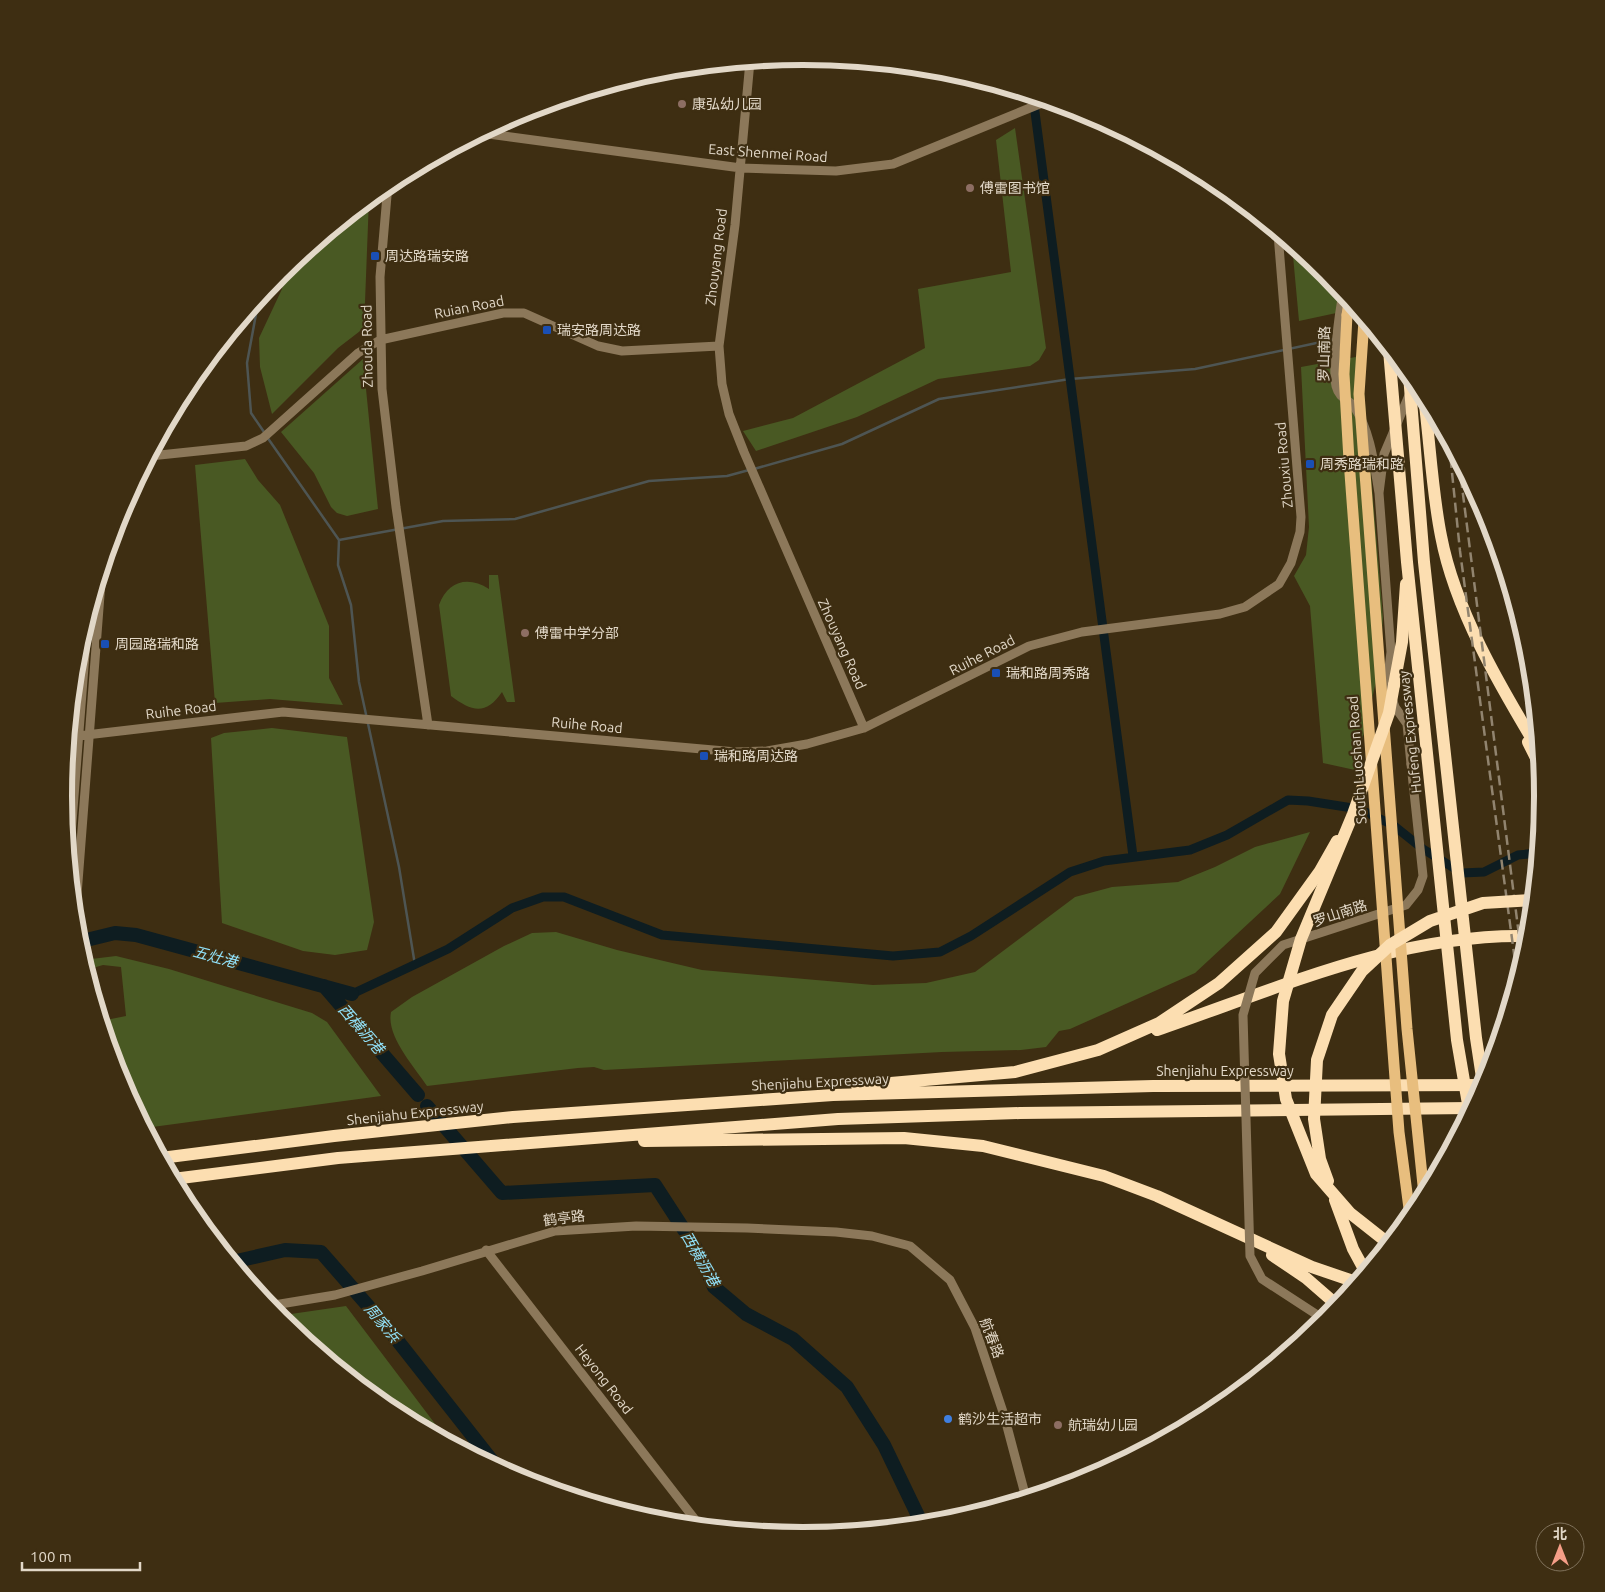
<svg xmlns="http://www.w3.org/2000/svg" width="1605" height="1592" viewBox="0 0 1605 1592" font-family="Ubuntu,'Noto Sans SC',sans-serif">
<rect width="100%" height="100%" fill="#3e2e12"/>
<path fill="#495923" d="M1015 128 1046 348 1039 360 1030 366 938 379 857 417 756 451 743 431 793 418 925 348 918 289 1011 272 996 140Z
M369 199 364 328 338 348 272 414 260 367 259 338 282 289 285 268Z
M1292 245 1326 273 1355 309 1299 321Z
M1361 356 1383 617 1380 665 1355 770 1323 763 1310 606 1294 576 1306 555 1309 527 1301 367Z
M363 359 378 509 347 516 337 513 331 507 314 473 281 432Z
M245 459 258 480 280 505 329 626V678L343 705 270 699 215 703 195 465Z
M489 575H498L515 702H507L502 692C486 716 471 711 451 696L439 605C448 580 469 576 489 589Z
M272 728 347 737 374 922 367 950 335 955 303 951 222 923 211 738 224 733Z
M1310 832 1280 894 1195 973 1070 1029 1059 1031 1046 1047 1021 1050 942 1052 604 1070 594 1067 578 1068 427 1086C414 1066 386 1036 391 1012L412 997 504 946 532 933 556 932 617 950 702 970 873 985 926 983 975 972 1075 897 1112 887 1178 882 1215 867 1255 847Z
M116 956 169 969 312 1013 327 1022 381 1096 145 1128 119 1079 101 1021 126 1016 121 967 103 965 86 970 83 960Z
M346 1306 448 1441 391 1411 302 1338 284 1315Z"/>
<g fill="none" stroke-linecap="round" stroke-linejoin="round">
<path stroke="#4e5553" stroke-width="2.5" d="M259 298 247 363 251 413 264 432
M267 437 339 540 338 565 351 605 359 682 399 867 415 965
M754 469 842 444 939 399 1070 379 1195 369 1335 339
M339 540 443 521 515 519 649 481 727 476 749 470"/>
<path stroke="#0e1d21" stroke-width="9" d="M1033 97 1133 856
M352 994 448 949 512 908 543 897H564L662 935 893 956 940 952 971 936 1070 872 1104 861 1190 850 1227 835 1288 800 1308 801 1359 809 1393 825 1423 849 1462 873 1484 872 1518 855 1537 853"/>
<path stroke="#0e1d21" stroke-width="14" d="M78 942 115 933 136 935 352 994
M324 986 418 1095
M427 1106 502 1193 655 1185 701 1256 714 1287 746 1314 793 1339 847 1387 884 1445 922 1524
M232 1262 285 1250 321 1252 390 1331 497 1467"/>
<path stroke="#8c785a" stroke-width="9" d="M750 61 735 225 719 346 722 384 729 414 744 452 864 728
M481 133 741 168 836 171 893 164 1047 101
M388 184 380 277 382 389 396 507 428 725
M1343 294C1339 314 1332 367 1336 386 1340 401 1349 398 1355 408 1371 433 1374 464 1379 493L1384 454 1410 393
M150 456 246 446 263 438 358 353 380 340 503 313H524L598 346 622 351 719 346
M1379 493 1391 652 1387 684 1395 707 1407 724 1411 764
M69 737 283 712 736 752 767 751 807 744 864 728 1029 646 1082 632 1220 614 1245 607 1279 584 1291 563 1300 532 1301 517 1278 234
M69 861 88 615
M75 921 102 569
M486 1250 700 1526
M268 1306 335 1295 422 1271 555 1231 636 1226 747 1228 836 1232 872 1236 910 1246 950 1280 975 1328 1004 1415 1026 1498"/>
<path stroke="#e8be7e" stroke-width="11" d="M1347 315 1349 302"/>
<path stroke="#fcdeb1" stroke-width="12" d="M1424 397C1430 443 1432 491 1441 536 1455 610 1500 686 1538 749
M1394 685 1402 642 1406 584
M1528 742 1539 764
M1157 1030C1277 989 1399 933 1528 936
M857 1086 1015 1072 1098 1050 1159 1023 1219 983 1276 932 1320 871 1337 841
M644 1141 904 1138 983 1146 1104 1176 1157 1196 1312 1267 1356 1282
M161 1158 334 1136 513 1117 833 1095 1153 1086 1483 1085
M173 1179 338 1158 838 1119 1020 1113 1470 1108
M1272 1255 1306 1278 1337 1305"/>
<path stroke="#91846f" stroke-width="2.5" stroke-dasharray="10 5" stroke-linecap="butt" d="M1449 443 1460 551 1517 976
M1459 463 1522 959"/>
<path stroke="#8c785a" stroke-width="9" d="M1325 1320 1262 1279 1250 1256 1243 1015 1255 973 1283 945 1406 905 1418 890 1423 876 1411 764"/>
<path stroke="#e8be7e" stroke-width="11" d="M1347 315 1344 374 1349 460 1399 1132 1410 1216
M1364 320 1359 394 1364 460 1407 1029 1424 1195"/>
<path stroke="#fcdeb1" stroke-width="12" d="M1389 350 1407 562 1457 1040 1469 1110
M1409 375 1424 562 1476 1038 1483 1084
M1328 1181 1320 1159 1314 1119 1317 1060 1332 1015 1362 971 1390 945 1430 921 1483 903 1532 900
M1335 1200 1353 1249 1365 1271
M1388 1243 1350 1213 1316 1174 1286 1099 1279 1054 1283 1001 1301 939 1353 814 1389 713 1394 685"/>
</g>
<g fill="#8d6e63" stroke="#3e2e12" stroke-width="2">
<circle cx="682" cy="104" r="5"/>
<circle cx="970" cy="188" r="5"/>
<circle cx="525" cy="633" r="5"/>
<circle cx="1058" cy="1425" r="5"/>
</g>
<g fill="#1a4fb4" stroke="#3e2e12" stroke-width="2">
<rect x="370" y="251" width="10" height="10" rx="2.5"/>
<rect x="542" y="325" width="10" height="10" rx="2.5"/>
<rect x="1305" y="459" width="10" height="10" rx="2.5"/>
<rect x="100" y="639" width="10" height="10" rx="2.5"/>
<rect x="991" y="668" width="10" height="10" rx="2.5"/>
<rect x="699" y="751" width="10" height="10" rx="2.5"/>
</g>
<circle fill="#3f7fe0" stroke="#3e2e12" stroke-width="2" cx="948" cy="1419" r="5"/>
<g text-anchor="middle" stroke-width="4.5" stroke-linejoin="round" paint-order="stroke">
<g font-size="14" fill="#e2d8c8" stroke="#3e2e12" text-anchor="start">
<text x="692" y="109">康弘幼儿园</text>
<text x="980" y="193">傅雷图书馆</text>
<text x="385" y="261">周达路瑞安路</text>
<text x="557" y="335">瑞安路周达路</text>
<text x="1320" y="469">周秀路瑞和路</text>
<text x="535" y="638">傅雷中学分部</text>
<text x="115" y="649">周园路瑞和路</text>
<text x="1006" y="678">瑞和路周秀路</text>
<text x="714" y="761">瑞和路周达路</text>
<text x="958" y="1424">鹤沙生活超市</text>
<text x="1068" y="1430">航瑞幼儿园</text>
</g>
<g font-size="14" fill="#e2d8c8" stroke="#3e2e12">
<text transform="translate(768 153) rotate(4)" y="5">East Shenmei Road</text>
<text transform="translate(716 257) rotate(-83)" y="5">Zhouyang Road</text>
<text transform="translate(469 307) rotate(-11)" y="5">Ruian Road</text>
<text transform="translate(367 346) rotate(-91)" y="5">Zhouda Road</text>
<text transform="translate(1324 354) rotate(-89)" y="5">罗山南路</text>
<text transform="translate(1284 465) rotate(-95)" y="5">Zhouxiu Road</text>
<text transform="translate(842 644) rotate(66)" y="5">Zhouyang Road</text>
<text transform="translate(982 655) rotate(-27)" y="5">Ruihe Road</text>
<text transform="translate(181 710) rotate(-7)" y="5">Ruihe Road</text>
<text transform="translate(587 725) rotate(5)" y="5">Ruihe Road</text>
<text transform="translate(1410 732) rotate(-96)" y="5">Hufeng Expressway</text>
<text transform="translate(1357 760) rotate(-94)" y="5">South Luoshan Road</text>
<text transform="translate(1340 913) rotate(-18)" y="5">罗山南路</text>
<text x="1225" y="1076">Shenjiahu Expressway</text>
<text transform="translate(820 1082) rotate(-3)" y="5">Shenjiahu Expressway</text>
<text transform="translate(415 1113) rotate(-6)" y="5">Shenjiahu Expressway</text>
<text transform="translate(564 1218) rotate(-7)" y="5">鹤亭路</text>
<text transform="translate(992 1338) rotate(69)" y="5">航春路</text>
<text transform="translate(604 1379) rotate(52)" y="5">Heyong Road</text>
</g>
<g font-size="15" font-style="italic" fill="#92e2fa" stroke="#3e2e12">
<text transform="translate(215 957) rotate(15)" y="5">五灶港</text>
<text transform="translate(361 1029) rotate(49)" y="5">西横沥港</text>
<text transform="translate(700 1259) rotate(60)" y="5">西横沥港</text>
<text transform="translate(382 1323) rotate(50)" y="5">周家浜</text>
</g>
</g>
<path d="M0 0H1605V1592H0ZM72 796a731 731 0 1 1 1462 0a731 731 0 1 1-1462 0Z" fill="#3e2e12" fill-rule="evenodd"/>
<path fill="none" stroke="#e2d8c8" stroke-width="6" d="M72 796a731 731 0 1 1 1462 0a731 731 0 1 1-1462 0Z"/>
<g transform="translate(1560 1547)"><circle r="24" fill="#3e2e12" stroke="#80725b"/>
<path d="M0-4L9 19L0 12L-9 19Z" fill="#f49e87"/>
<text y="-8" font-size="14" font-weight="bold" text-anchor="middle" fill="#e2d8c8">北</text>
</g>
<path d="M22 1562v8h118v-8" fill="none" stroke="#e2d8c8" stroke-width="2.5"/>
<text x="30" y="1562" font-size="15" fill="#e2d8c8" stroke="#3e2e12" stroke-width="4" paint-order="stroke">100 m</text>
</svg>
